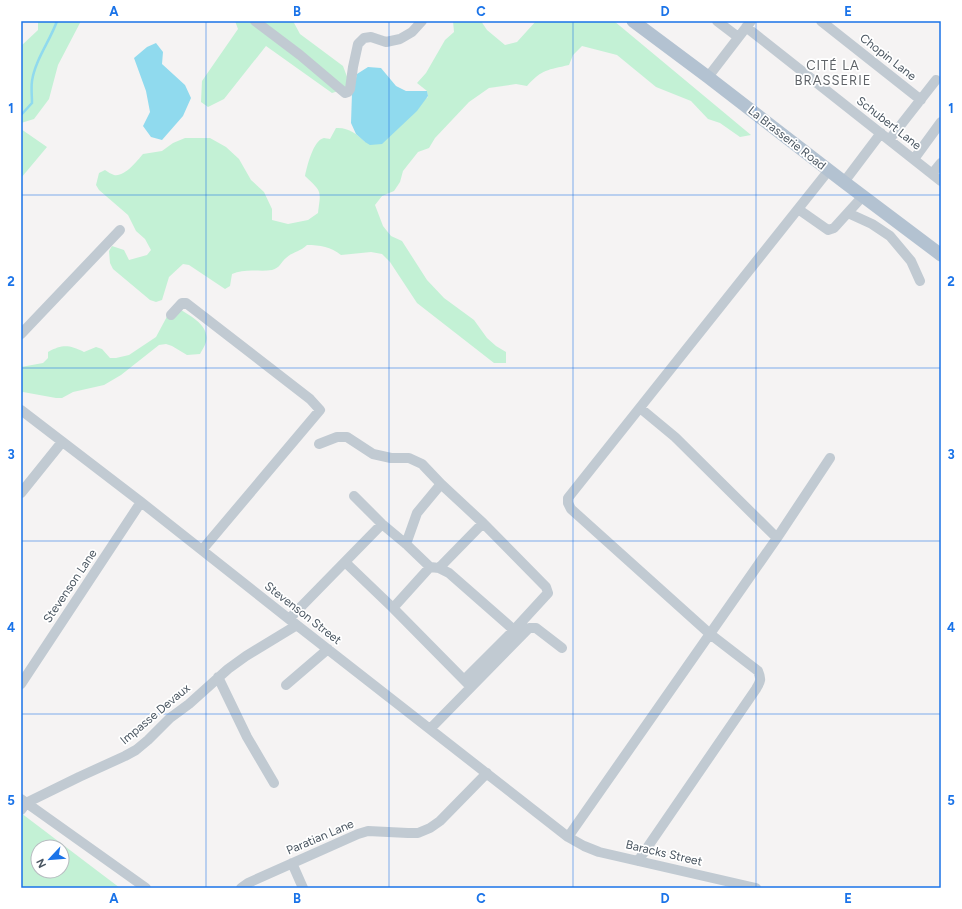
<svg xmlns="http://www.w3.org/2000/svg" width="962" height="909" viewBox="0 0 962 909" font-family="Figtree,sans-serif">
<rect width="100%" height="100%" fill="#f5f3f3"/>
<path fill="#c3f1d5" fill-rule="evenodd" d="M38 21H81L58 65 49 99 34 119 21 123V46L38 30Z
M235 21H293L300 34 343 66 349 82 348 88 332 93 266 46 224 99 208 107 201 102 202 81 238 29Z
M453 21H481L487 30 505 45 517 42 536 21H614L751 135 740 137 720 123 708 119 691 101 656 87 617 55 582 46 573 55 569 65C548 70 542 69 527 86L516 84 489 88 469 102 435 138 429 148 418 152 403 171 400 182 394 191 382 196 375 205 383 226 391 236 402 241 427 280 444 298 474 320 487 338 496 346 506 352V363H494L417 303 390 262 382 254 371 252 341 255C331 247 320 245 307 245 300 252 292 252 286 258 281 262 280 268 272 270 259 272 245 268 232 274L230 286 225 289 189 265 183 264 169 277 162 300 156 302 150 300 113 269 110 263 109 251 112 246 124 250 129 260 147 255 151 250 145 239 136 231 128 215 99 190 96 185 99 173 105 170C108 172 111 174 114 175 125 177 137 161 143 154L162 151 173 143 185 138H210L226 147 239 159 251 180 264 192 272 209V220L288 224 308 220 318 213C321 190 322 192 305 176 307 167 313 140 324 138 325 138 329 139 330 139L336 128C348 127 357 134 365 142L428 97 427 91 417 83 426 73 445 40 454 32Z
M21 129 47 147 21 178Z
M178 308C190 316 210 325 206 342 205 346 202 350 200 354L187 355 172 346 166 344 159 345 121 375 104 385 73 392 62 398H56L23 392 21 394V367L43 363 48 358V352C63 344 69 345 84 352L96 347 102 349 110 358H116L129 355 156 337 171 309Z
M21 813 120 888H21ZM38 847H62V871H38Z"/>
<path fill="#90daee" d="M156 43 163 52 162 64 185 85 191 98 183 116 162 140 151 137 143 126 150 112 146 91 134 58 147 47Z
M368 67 381 68 396 86 406 91H427L428 96 417 111 382 144 370 145 365 142 356 134 351 123 352 93 357 74Z"/>
<g fill="none" stroke-linecap="round" stroke-linejoin="round">
<path stroke="#90daee" stroke-width="2.5" d="M21 115 32 103C32 96 31 88 32 81 35 60 50 41 57 21"/>
<path stroke="#c1cad2" stroke-width="10" d="M255 21 300 55 345 93 348 92 350 89 353 67 358 44 364 38 371 37 386 42 400 39 412 32 422 21
M717 21 738 37
M821 21 921 100
M746 27 941 181
M708 77 751 21
M889 140 936 80
M914 159 941 122
M932 174 941 163
M844 182 881 133
M798 209 828 230 834 228 863 196
M848 213 872 224 890 236 911 261 920 281
M171 315 182 303H186L310 399 320 410 202 550
M21 334 120 230
M640 408 675 437 777 538
M21 410 141 502 289 619 568 837 584 846 599 852 756 888
M319 444 337 437H347L373 454 391 458H409L422 464 441 484
M21 493 62 442
M354 496 382 524 406 544 430 567 439 568 449 573 514 630
M406 544 417 513 441 484 483 523 546 587 548 593 514 630 464 680
M345 562 393 608 468 684
M439 568 483 523
M393 608 430 567
M289 619 382 524
M218 677 247 737 274 783
M21 684 141 502
M286 685 328 649
M430 729 529 628H536L562 648
M21 799 146 888
M21 810 26 803 79 777 125 756 136 750 148 740 170 718 189 704 228 669 246 656 297 625
M568 837 777 538 830 458
M638 861 756 689C760 682 762 680 758 671L710 634 571 509 568 503V498L829 170
M292 863 303 888
M241 888 248 883 358 834 368 831 408 833H418L430 828 440 821 487 773"/>
<path stroke="#b3c2d1" stroke-width="13" d="M633 21 708 77 844 182 941 255"/>
</g>
<path fill="none" stroke="#1a73e8" stroke-width="1" stroke-opacity="0.55" d="M206 21V888M389 21V888M573 21V888M756 21V888M21 195H941M21 368H941M21 541H941M21 714H941"/>
<g text-anchor="middle" stroke-width="3.5" stroke-linejoin="round" paint-order="stroke">
<g font-size="12" fill="#4a5661" stroke="#fff">
<text transform="translate(888 57) rotate(38)" y="4">Chopin Lane</text>
<text transform="translate(889 123) rotate(38)" y="4">Schubert Lane</text>
<text transform="translate(787 138) rotate(38)" y="4">La Brasserie Road</text>
<text transform="translate(70 586) rotate(-56)" y="4">Stevenson Lane</text>
<text transform="translate(303 613) rotate(38)" y="4">Stevenson Street</text>
<text transform="translate(155 714) rotate(-40)" y="4">Impasse Devaux</text>
<text transform="translate(320 837) rotate(-23)" y="4">Paratian Lane</text>
<text transform="translate(664 853) rotate(13)" y="4">Baracks Street</text>
</g>
<g font-size="13" letter-spacing="1" fill="#5f6368" stroke="#fff">
<text x="833" y="70">CITÉ LA<tspan x="833" dy="15">BRASSERIE</tspan></text>
</g>
</g>
<rect width="962" height="909" fill="none" stroke="#ffffff" stroke-width="44"/>
<g transform="translate(50 859) rotate(244)"><circle r="19" fill="#ffffff" stroke="#b7bbc0"/>
<path d="M0-3L7 15L0 10L-7 15Z" fill="#1a73e8"/>
<text y="-6" font-size="11" font-weight="bold" text-anchor="middle" fill="#4a5661">N</text>
</g>
<rect x="22" y="22" width="918" height="865" fill="none" stroke="#1a73e8" stroke-width="1.5"/>
<g font-size="13" text-anchor="middle" font-weight="bold" fill="#1a73e8">
<text x="114" y="16">A</text>
<text x="297" y="16">B</text>
<text x="481" y="16">C</text>
<text x="665" y="16">D</text>
<text x="848" y="16">E</text>
<text x="11" y="113">1</text>
<text x="951" y="113">1</text>
<text x="11" y="286">2</text>
<text x="951" y="286">2</text>
<text x="11" y="459">3</text>
<text x="951" y="459">3</text>
<text x="11" y="632">4</text>
<text x="951" y="632">4</text>
<text x="11" y="805">5</text>
<text x="951" y="805">5</text>
<text x="114" y="903">A</text>
<text x="297" y="903">B</text>
<text x="481" y="903">C</text>
<text x="665" y="903">D</text>
<text x="848" y="903">E</text>
</g>
</svg>
